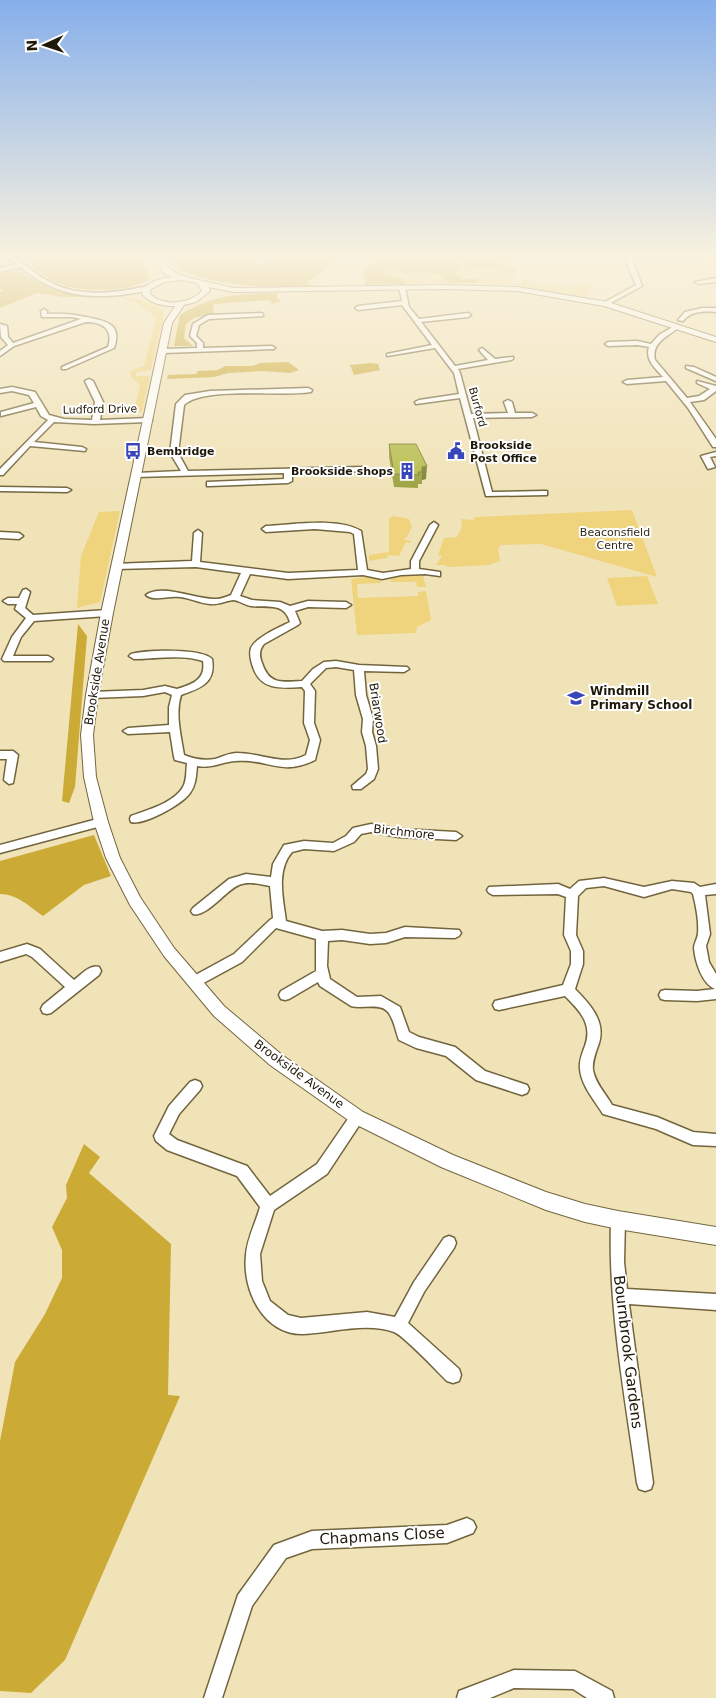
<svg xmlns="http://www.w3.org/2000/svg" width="716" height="1698" viewBox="0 0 716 1698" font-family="'DejaVu Sans',sans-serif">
<rect width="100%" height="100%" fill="#f1e3b8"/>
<path fill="#efd37d" d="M421 255H454L469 258 472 268H503L516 273 512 286 477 283 478 279C462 279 455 277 447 261L416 262 412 260Z
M470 255H511L510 259 519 260 516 271 499 263Z
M388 267C393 269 398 272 403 273 425 276 428 268 449 283L405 284 404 280 384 274Z
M523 278C540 286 564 290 582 284L588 287V296L583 297 521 287Z
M112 296C131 297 148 299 163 311L164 314 151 370 136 372V376H150L142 412 133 416 140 385 131 377 130 371 144 366 156 318 138 304 124 298Z
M632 510 657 577 541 544 501 545 498 549 500 561 489 565 448 567 445 565H436L442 556 438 555 444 538 457 537C461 529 463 529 461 519L474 520 475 517Z
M120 511 100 602 77 608 81 556 99 512Z
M394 516 409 519 412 527 407 537 403 539 411 541 410 543 406 542 399 556 388 555 387 558 369 561V555L389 552V518Z
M418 575 423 576 426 587H417L416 582H390L392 577Z
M373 576 379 578 381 583 357 584 358 598 418 596V592L426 591 431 620 417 627 416 633 357 635 351 579Z
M647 576 658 604 617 606 607 578Z"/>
<path fill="#ccaa36" d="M25 255H137L148 271 149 279C132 292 87 292 66 286 48 281 34 268 22 256Z
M167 255H228L259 265 287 255H344L306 283 313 286C273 287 236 288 197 276 190 274 181 272 176 267 172 264 170 259 167 255Z
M380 255H421L413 260 416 262 447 261 463 266 462 270 453 272 462 279H479L477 283H449L438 274 431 273H403L388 267 384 274 405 280V284L365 285 364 271 373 264Z
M454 255C476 255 496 262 516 271V273L503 268H472L467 265 469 258Z
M17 270C40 284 55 293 82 296 92 297 105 294 112 297H64L37 293 0 308V292L4 290 0 289V274Z
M277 293V299L281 301 272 304 270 300 214 304 213 314 194 318 186 324 184 338 193 346H174L180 315C213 294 239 294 277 293Z
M288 362 299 370 290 373 263 371 228 373 214 377 167 379 168 375 196 374 198 371 218 370 225 366H252L261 363Z
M371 363 378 364 380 370 354 375 350 365Z
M78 624 87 636 75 787 69 803 62 801Z
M94 835 111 876 84 885 43 916C30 907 17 894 0 894V861Z
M84 1144 100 1157 89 1173 171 1244 168 1395 180 1396 65 1660 31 1693 0 1691V1441L15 1362 45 1314 62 1278V1250L52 1227 67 1198 66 1185Z"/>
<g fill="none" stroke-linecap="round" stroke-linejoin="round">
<g stroke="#72653e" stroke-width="3">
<path id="minor" d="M6 255H12C24 264 36 275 50 282 79 298 117 293 148 286L151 288C143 293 131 293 121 295 81 299 52 293 20 267L0 272V268L17 264Z
M626 255H702L703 256 700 258 666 260 632 259 642 286 607 305H603V303L636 285 627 264Z
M716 278V282L698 284 695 282Z
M402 285 405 287 409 307 419 319 468 313 471 315 468 317 421 322 455 366 488 360 479 350 482 348 495 359 513 357V359L511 360 458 369 460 373 471 414 508 413 504 402 508 400 512 402 515 413H532L536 415 532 417 473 418 492 492 544 491H547V495L486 496 460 398 416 404 415 402 419 400 459 394 454 373 435 348 387 356V354L432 345 402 305 358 310 355 308 358 306 402 301 399 287Z
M702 308H716V312C704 311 691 311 683 321L678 320 685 312Z
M44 309 47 311V314C61 313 73 314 86 317 105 321 123 323 114 348L66 369H62V367L108 347C114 329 102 322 86 322L14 346 0 356V351L8 345 1 337 0 324 7 326 8 337 13 343 81 319 72 317H42L41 311Z
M261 313 263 314V316L209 319 199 325 196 336 203 343V348L272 346 275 348 274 349 163 353 160 351 163 349 197 348V343L190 336 193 324 208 315Z
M674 326 679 327C668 337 651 342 655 360L687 398 699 396 710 389 697 383V381L716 386V391L704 400 690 402 716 439V447H713L688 408 666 381 627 384 623 382 627 380 663 377C655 368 645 360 649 347L637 345 608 346 605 344 608 342 637 341 651 344 659 335Z
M686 366 694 367 716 377V381L686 368Z
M89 379 93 381 103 402 100 420 148 418 152 420 148 422 94 424 54 422 34 442 82 447 86 449 85 451 30 446 3 475H0V469L48 420 41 416 36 407 1 416V412L34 403 29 395 12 391 0 393V389L12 387 35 392 49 415 64 419 92 420 95 402 85 381Z
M308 388 312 390 311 392C280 397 205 386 184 405L178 453 188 471 364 467 368 469 367 471 292 473V481L288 483 210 486H207V482L284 479V473L136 477 132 475 136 473 181 471 170 453 176 404 185 395 210 391Z
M716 452V456L710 457 715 467 708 469 701 456Z
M0 487 67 488 71 490 67 492 0 491Z
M434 522 438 525 419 561V569L440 572V576L425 574 401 575 382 579 363 575 288 579 250 574 240 596 252 600 280 602 290 606 308 601 346 602 351 605 346 608 308 607 295 611 300 623 298 625 264 644C259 650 259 656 262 663 269 685 282 682 302 681L313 669 324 662 336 661 359 665 407 667 409 669 404 672 364 671 366 695 373 719 372 732 376 746 378 769 374 779 361 789H353L352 786 366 774 368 769 366 746 362 732 363 719 356 695 354 670 336 667 326 668 310 684 315 691 314 723 320 740 315 760C280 777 268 758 235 761 221 762 211 769 197 766 196 776 196 785 190 793 183 804 143 826 131 822L130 819 131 816C147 810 174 803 183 787 187 780 186 771 187 763L175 760 174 757 170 732 128 734 123 731 128 728 169 725V707L172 695 165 692 143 696 92 698 87 695 92 692 143 690 165 686 177 689C192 684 206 680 203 661 181 654 156 659 134 659L129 656 131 654C146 650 201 648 212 659 216 683 201 688 181 695 175 714 181 736 184 755 194 759 204 761 215 759 222 757 229 753 237 753 262 753 283 767 306 755L310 740 304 723 305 691 302 687C282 688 261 691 253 667 251 661 249 654 251 648 256 637 280 627 290 622 284 602 268 608 251 606 245 605 238 600 233 600 225 601 218 605 210 604 199 603 190 598 180 597 169 595 154 602 146 595 161 583 198 600 216 599 221 599 226 597 231 595L241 573 196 567 116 569 112 566 113 564 192 561 194 533 198 530 202 533 200 562 288 573 358 570 354 534 350 532 315 529 266 532 262 529 266 526C292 525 338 517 361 531L367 570 383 573 411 569V561L430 525Z
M0 532 19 533 23 536 19 539 0 538Z
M26 589 30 592 25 608 33 615 107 610 112 613 107 616 34 621 21 637 13 656H48L53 659 51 661H4L2 659 12 637 26 618 15 609 17 604H8L3 601 8 598H19L23 590Z
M0 751H13L18 755 13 783 9 784 4 780 7 759H0Z
M101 818 105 819 107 822 105 825 0 853V845Z
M371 824 399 829 456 832 462 836 456 840 399 837 371 832 361 834 354 842 334 851 304 849 292 852C276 871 283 898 286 921L322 931 342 930 370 934 386 933 405 927 459 930 461 933 459 936 455 938 405 937 386 943 370 944 342 940 328 941 327 966 330 979 357 997 381 996 400 1007 409 1032 419 1037 455 1047 485 1071 527 1085 529 1089 527 1093 522 1095 476 1080 446 1056 416 1048 399 1040C396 1033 395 1024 391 1017 384 1000 364 1010 351 1006L320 986 318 982 289 999 285 1000 281 999 279 995 281 991 316 971V939L276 928 242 962 198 986 194 987 190 986 188 982 190 978 234 954 270 920 273 918 270 886C260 884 248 881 239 885 226 890 206 918 193 914L191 911 193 908 229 879 246 874 271 877 273 864 284 845 304 841 333 843 346 836 353 828Z
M604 878 644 887 672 881 694 883 700 887 716 884V894L705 895 710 934 706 946 709 962 716 974V999L697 1001 665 1000 661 999 659 995 661 991 665 990 697 991 715 989C702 984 695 961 694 948 694 943 698 938 698 933 699 921 696 906 693 894L691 892 672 889 644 897 604 886 586 888 578 896 576 935 583 951V964L575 989C589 1003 606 1021 599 1043 596 1052 592 1061 593 1070 595 1083 606 1094 612 1105L657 1117 693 1132 716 1134V1146L693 1145 656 1129 603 1114C595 1101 581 1085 580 1069 579 1061 582 1054 585 1046 593 1024 580 1011 565 996L499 1010 495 1009 493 1005 495 1001 499 1000 563 985 571 964V951L564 935 566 897 558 894 493 895 489 893 487 890 489 887 558 884 570 889 579 881Z
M27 944 40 949 74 980C81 975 90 964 99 967L101 971 99 975 51 1013 47 1014 43 1013 41 1009 43 1005 65 987 32 957 26 954 0 962V952Z
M195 1080 200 1082 202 1086 200 1090 179 1114 169 1134 177 1140 247 1166 270 1196 317 1164 352 1113 357 1111 362 1113 364 1117 362 1121 327 1174 274 1210 260 1254 262 1281 270 1301 288 1315 301 1318 367 1312 395 1317 414 1282 444 1238 449 1236 454 1238 456 1243 454 1248 424 1292 408 1323 459 1369 461 1375 459 1381 453 1383 447 1381C438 1372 403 1335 394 1332 366 1322 332 1333 303 1334 263 1335 242 1289 246 1255 247 1239 256 1222 260 1207L237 1176 167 1150 156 1141 154 1136 169 1106 190 1082Z
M618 1213 623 1215 625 1220 624 1262 627 1289 716 1294V1310L629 1304 653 1483 651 1489 645 1491 639 1489 637 1483C625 1396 608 1308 611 1220L613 1215Z
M467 1518 473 1521 476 1527 473 1533 447 1543 312 1549 286 1558 252 1606 222 1698H204L238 1595 274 1545 312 1531 447 1525Z
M514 1670 575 1671 612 1691 614 1698H587L573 1689 514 1688 490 1698H457L459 1691Z"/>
</g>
<g stroke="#72653e" stroke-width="2">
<path id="tertiary" d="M153 255H159L171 270 182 276 233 288 443 285 517 287 608 302 716 337V342L604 306 517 291 443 289 233 292 209 287 210 291 196 302 184 305 172 323 113 613 98 695 93 735 96 777 108 822 120 858 140 897 174 948 224 1006 282 1055 363 1112 453 1155 546 1192 585 1204 618 1211 716 1227V1245L618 1229 585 1222 546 1210 441 1167 351 1122 270 1065 214 1016 164 956 130 905 106 858 94 822 84 777 81 735 86 695 101 613 164 323 175 306C162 306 151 304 142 294 146 282 160 278 172 277L165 274ZM180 280 197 283 202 291C189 304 164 307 150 294L151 289 165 282Z"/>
</g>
<use href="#minor" fill="#fff" fill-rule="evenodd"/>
<use href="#tertiary" fill="#fff" fill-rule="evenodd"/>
</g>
<path fill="#9da343" d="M389 444H416L426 479 422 480V484H418V488L394 487 389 457Z"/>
<path fill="#808437" d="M427 466 426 479 422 480V467Z"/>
<path fill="#b7bd4e" stroke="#808437" d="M389 444H416L427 466 422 467V472H418L419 475 394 474Z"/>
<linearGradient id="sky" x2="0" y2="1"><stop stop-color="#86afeb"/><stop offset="0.52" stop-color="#f9f2df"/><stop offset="1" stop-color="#f9f2df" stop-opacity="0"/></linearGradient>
<rect width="716" height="492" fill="url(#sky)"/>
<defs>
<g id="bus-bare" transform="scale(1.35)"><path d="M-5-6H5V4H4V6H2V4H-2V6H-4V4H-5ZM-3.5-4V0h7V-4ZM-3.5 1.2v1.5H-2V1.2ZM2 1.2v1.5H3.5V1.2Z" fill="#3946b9" stroke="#fff" stroke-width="2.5" paint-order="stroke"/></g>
<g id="civic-bare" transform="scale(1.35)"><path d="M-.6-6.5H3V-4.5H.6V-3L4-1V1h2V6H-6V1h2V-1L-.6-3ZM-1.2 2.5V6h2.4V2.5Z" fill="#3946b9" stroke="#fff" stroke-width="2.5" paint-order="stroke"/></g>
<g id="building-bare" transform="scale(1.35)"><path d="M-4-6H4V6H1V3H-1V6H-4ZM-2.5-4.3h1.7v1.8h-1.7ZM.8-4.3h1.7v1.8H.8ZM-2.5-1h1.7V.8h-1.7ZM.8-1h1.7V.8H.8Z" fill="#3946b9" stroke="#fff" stroke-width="2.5" paint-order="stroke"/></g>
<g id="school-bare" transform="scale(1.35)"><path d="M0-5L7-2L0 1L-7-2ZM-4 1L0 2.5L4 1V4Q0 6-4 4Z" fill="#3946b9" stroke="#fff" stroke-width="2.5" paint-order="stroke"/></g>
</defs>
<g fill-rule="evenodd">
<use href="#bus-bare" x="133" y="451"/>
<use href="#civic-bare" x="456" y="451"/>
<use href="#building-bare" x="407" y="471"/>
<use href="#school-bare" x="576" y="698"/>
</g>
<g text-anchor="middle" stroke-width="4" stroke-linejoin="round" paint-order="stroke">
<g font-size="11" fill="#1e1909" stroke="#fff">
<text transform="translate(478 407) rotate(75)" y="4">Burford</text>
<text transform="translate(100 409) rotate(-1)" y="4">Ludford Drive</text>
</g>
<g font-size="11" font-weight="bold" fill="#1e1909" stroke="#fff" text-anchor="start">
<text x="470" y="449">Brookside<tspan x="470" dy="13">Post Office</tspan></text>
<text x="147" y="455">Bembridge</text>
<text x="393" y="475" text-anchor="end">Brookside shops</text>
</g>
<g font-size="11" fill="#302a17" stroke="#fff">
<text x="615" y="536">Beaconsfield<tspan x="615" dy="13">Centre</tspan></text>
</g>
<g font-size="12" fill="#1e1909" stroke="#fff">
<text transform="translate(97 672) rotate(-81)" y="4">Brookside Avenue</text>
<text transform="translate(378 713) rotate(81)" y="4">Briarwood</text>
<text transform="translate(404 832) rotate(6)" y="4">Birchmore</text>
<text transform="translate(299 1074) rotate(36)" y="4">Brookside Avenue</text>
</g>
<g font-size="12" font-weight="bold" fill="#1e1909" stroke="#fff" text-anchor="start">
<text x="590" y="695">Windmill<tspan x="590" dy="14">Primary School</tspan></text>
</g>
<g font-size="15" fill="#1e1909" stroke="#fff">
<text transform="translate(628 1352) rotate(83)" y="5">Bournbrook Gardens</text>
<text transform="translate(382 1536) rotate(-3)" y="5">Chapmans Close</text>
</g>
</g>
<g transform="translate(45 45) rotate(267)" stroke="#ffffff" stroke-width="4" paint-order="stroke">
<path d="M0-4L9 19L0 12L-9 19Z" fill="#1e1909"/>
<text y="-8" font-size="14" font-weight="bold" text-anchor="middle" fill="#1e1909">N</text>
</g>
</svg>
